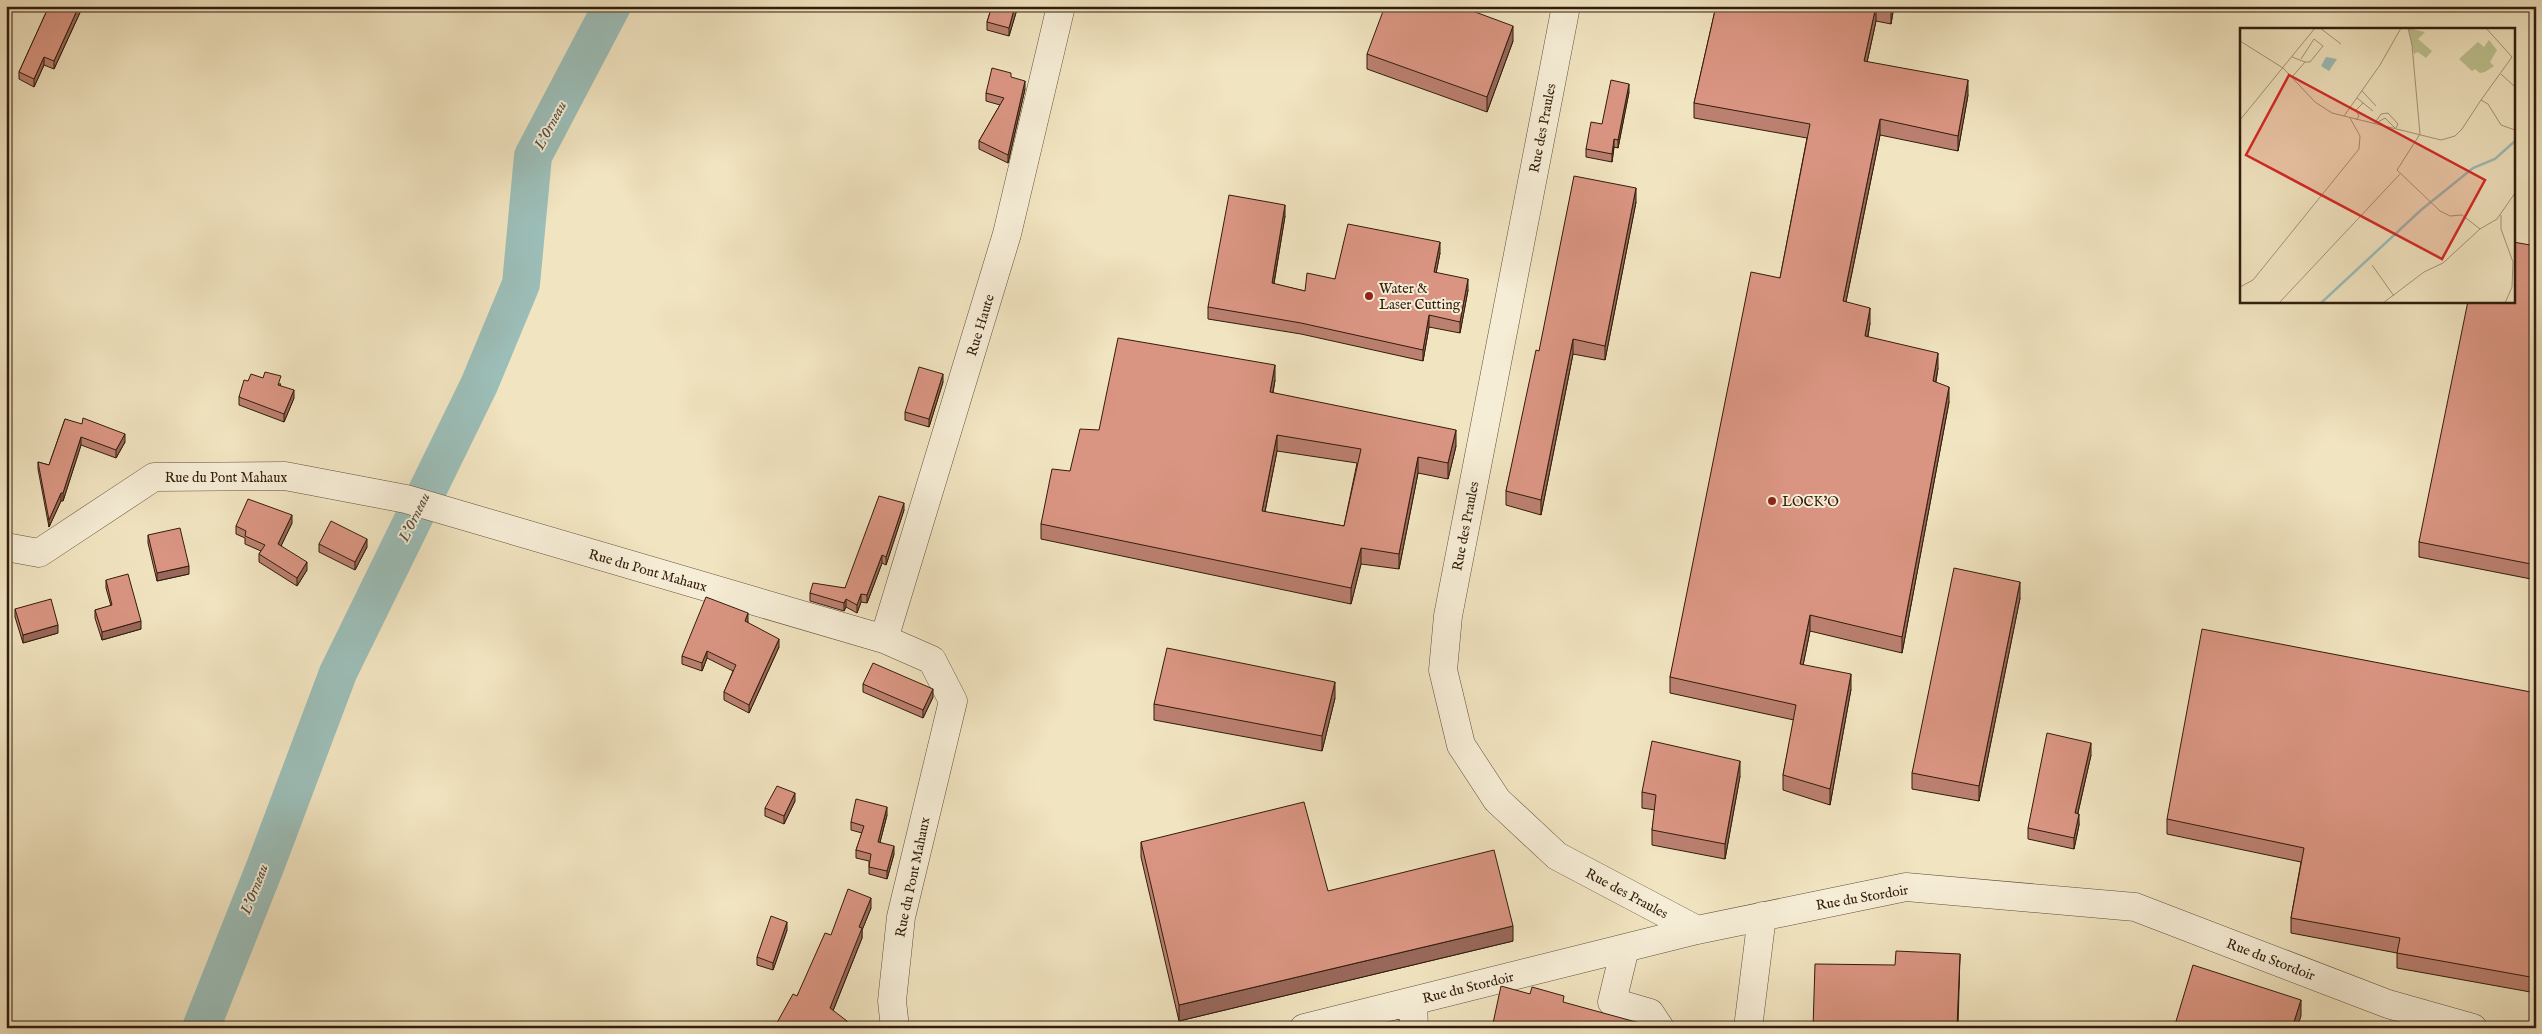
<svg xmlns="http://www.w3.org/2000/svg" width="2542" height="1034" viewBox="0 0 2542 1034" font-family="'IM FELL English',serif">
<rect width="100%" height="100%" fill="#f1e4c0"/>
<filter id="stains"><feTurbulence type="fractalNoise" baseFrequency=".004" numOctaves="4"/><feColorMatrix values="0 0 0 0 .2 0 0 0 0 .09 0 0 0 0 .02 0 0 0 .5 -.17"/></filter>
<radialGradient id="worn" r=".72"><stop offset=".6" stop-color="#630" stop-opacity="0"/><stop offset="1" stop-color="#630" stop-opacity=".3"/></radialGradient>
<g fill="none" stroke-linecap="round" stroke-linejoin="round">
<path stroke="#9cbeb8" stroke-width="38" d="M201 1028 265 867 338 673 479 385 521 284 533 156 612 6"/>
<g stroke="#614e39" stroke-width="29">
<path id="minor" d="M1566 6 1448 616 1443 670 1461 745 1497 800 1557 856 1697 930
M6 547 39 553 154 477 285 476 406 499 884 639 932 660 953 701 901 917 892 1001 895 1028
M884 639 1007 234 1061 6
M1625 948 1612 1002 1650 1013 1660 1028
M1413 1001 1414 1028
M1304 1028 1697 930 1906 887 2135 907 2388 1004 2473 1028
M1748 1028 1762 916"/>
</g>
<use href="#minor" stroke="#f6edd6" stroke-width="28"/>
</g>
<path fill="#bb8070" stroke="#311c0c" fill-rule="evenodd" d="M49 6H83L54 69 44 65 34 87 19 79V72Z
M992 6H1018L1009 36 987 30V22Z
M1102 6H1118L1116 11Z
M1501 6H1514V9Z
M1716 6H1894L1891 24 1876 21 1867 62 1968 95 1958 151 1880 135 1846 302 1870 323 1868 337 1938 368 1936 382 1949 402 1902 653 1810 631 1803 665 1851 689 1830 805 1783 790V775L1794 720 1670 693V677L1780 278 1807 138 1694 118V103Z
M1513 41 1487 112 1367 69V54Z
M1025 89 1008 163 979 149V141L1000 105 986 101V93Z
M1629 92 1618 148 1614 147 1612 162 1586 157V149L1602 124Z
M1636 202 1605 360 1573 354 1541 515 1506 505V491L1539 351Z
M1285 216 1274 284 1305 291 1335 279 1440 253 1436 273 1468 290 1460 333 1429 327 1423 361 1301 334 1208 319V307Z
M2536 246V580L2419 557V542Z
M1275 380 1273 393 1456 446 1448 479 1418 473 1399 569 1361 564 1351 604 1041 539V524L1070 471 1099 430ZM1277 451 1357 463 1344 526 1265 512Z
M248 381 281 384 280 385 294 398 284 422 239 405V397Z
M943 382 929 427 905 420V412Z
M65 419 125 442 116 458 81 445 63 501H61L49 527 38 469V462L49 465Z
M904 510 886 565 882 563 867 603 861 602 857 613 846 607 844 611 810 601V593L845 588Z
M292 523 281 546 307 570 297 586 259 562V554L261 551 245 544V538L236 534V526Z
M148 535 189 574 157 581 148 543Z
M319 544 367 547 355 570 319 552Z
M106 580 141 629 102 640 95 618V610L111 606 106 588Z
M2020 598 1979 801 1912 789V773Z
M15 609 58 633 23 643 15 617Z
M748 621V623L779 647 749 713 724 700V692L733 671 707 658 702 671 682 664V656Z
M863 684 933 697 923 718 863 692Z
M2536 693V993L2397 968V953L2291 933V918L2301 862 2167 834V819Z
M1335 698 1322 751 1154 720V704Z
M2091 755 2078 813 2079 825 2074 849 2028 839V828Z
M1740 776 1725 859 1652 845V830L1655 810 1642 808V792Z
M795 801 784 824 765 816V808Z
M887 815 880 842 894 854 887 879 869 874V861L856 858V850L862 833 851 830V822Z
M1141 842 1328 891 1513 941 1179 1021 1141 857Z
M871 908 862 930V938L833 1011 847 1028H774L797 996 831 935Z
M787 930 773 970 757 965V957Z"/>
<path fill="#99685b" stroke="#311c0c" d="M79 6H83L54 69V61Z
M1015 6H1018L1009 36V28Z
M1876 6V21L1864 76V61Z
M1891 6H1894L1891 24Z
M1513 26V41L1487 112V97Z
M44 57V65L34 87V79Z
M1968 80V95L1958 151V136Z
M1025 81V89L1008 163V155Z
M1629 84V92L1618 148V140Z
M1880 119V135L1843 316V301Z
M1614 139V147L1612 162V154Z
M1636 188V202L1605 360V346Z
M1285 205V216L1272 294V283Z
M1440 242V253L1434 284V272Z
M1468 279V290L1460 333V322Z
M1870 308V323L1865 352V336Z
M1429 315V327L1423 361V350Z
M1573 339V354L1541 515V500Z
M1938 353V368L1933 396V381Z
M1275 365V380L1270 407V392Z
M943 374V382L929 427V419Z
M1949 387V402L1902 653V637Z
M294 390V398L284 422V414Z
M1456 430V446L1448 479V463Z
M125 434V442L116 458V450Z
M1277 435V451L1262 526V511Z
M81 437V445L63 501V493Z
M1418 457V473L1399 569V554Z
M61 493V501L49 527V520Z
M904 503V510L886 565V557Z
M292 515V523L278 552V544Z
M367 539V547L355 570V562Z
M1361 548V564L1351 604V588Z
M882 555V563L867 603V595Z
M307 562V570L297 586V578Z
M189 566V574L157 581V573Z
M2020 582V598L1979 801V786Z
M861 594V602L857 613V605Z
M846 599V607L844 611V603Z
M748 613V621L745 629V621Z
M1810 615V631L1800 680V664Z
M141 621V629L102 640V632Z
M58 625V633L23 643V635Z
M779 639V647L749 713V705Z
M707 651V658L702 671V663Z
M1851 674V689L1830 805V789Z
M1335 682V698L1322 751V736Z
M933 689V697L923 718V710Z
M2091 743V755L2075 825V813Z
M1740 761V776L1725 859V844Z
M795 793V801L784 824V816Z
M887 807V815L878 850V842Z
M2079 814V825L2074 849V838Z
M894 846V854L887 879V871Z
M871 898V908L862 930V938L830 1018V1008L859 927Z
M787 922V930L773 970V963Z
M1513 926V941L1179 1021V1005Z
M1960 954 1958 1028H1957Z
M2301 1000V1016L2297 1028H2292Z
M847 1021V1028H843Z"/>
<path fill="#da9582" stroke="#311c0c" fill-rule="evenodd" d="M49 6H79L54 61 44 57 34 79 19 72Z
M992 6H1015L1009 28 987 22Z
M1385 6H1459L1513 26 1487 97 1367 54Z
M1716 6H1876L1864 61 1968 80 1958 136 1880 119 1843 301 1870 308 1865 336 1938 353 1933 381 1949 387 1902 637 1810 615 1800 664 1851 674 1830 789 1783 775 1796 705 1670 677 1751 272 1780 278 1810 124 1694 103Z
M1878 6H1891V9Z
M992 68 1011 73V77L1025 81 1008 155 979 141 1004 98 986 93Z
M1611 80 1629 84 1618 140 1614 139 1612 154 1586 149 1591 122 1602 124Z
M1574 176 1636 188 1605 346 1573 339 1541 500 1506 491 1536 350 1539 351Z
M1229 195 1285 205 1272 283 1305 291 1307 273 1335 279 1348 224 1440 242 1434 272 1468 279 1460 322 1429 315 1423 350 1301 323 1208 307Z
M2513 242 2536 246V565L2419 542 2468 301H2513Z
M1118 338 1275 365 1270 392 1456 430 1448 463 1418 457 1399 554 1361 548 1351 588 1041 524 1052 469 1070 471 1080 429 1099 430ZM1277 435 1361 449 1344 526 1262 511Z
M919 367 943 374 929 419 905 412Z
M265 372 281 376 278 385 294 390 284 414 239 397 244 380 248 381 251 374 263 378Z
M83 418 125 434 116 450 81 437 63 493H61L49 520 38 462 49 465 65 419 82 424Z
M879 496 904 503 886 557 882 555 867 595 861 594 857 605 846 599 844 603 810 593 813 583 845 588Z
M248 499 292 515 278 544 307 562 297 578 259 554 265 545 245 536 246 531 236 526Z
M331 521 367 539 355 562 319 544Z
M180 528 189 566 157 573 148 535Z
M1954 568 2020 582 1979 786 1912 773Z
M128 574 141 621 102 632 95 610 112 605 106 580Z
M706 597 748 613 745 621 779 639 749 705 724 692 736 665 707 651 702 663 682 656Z
M51 599 58 625 23 635 15 609Z
M2202 629 2536 693V978L2397 953 2400 938 2291 918 2304 848 2167 819Z
M1167 648 1335 682 1322 736 1154 704Z
M873 663 933 689 923 710 863 684Z
M2047 733 2091 743 2075 813 2079 814 2074 838 2028 828Z
M1652 741 1740 761 1725 844 1652 830 1656 795 1642 792Z
M777 786 795 793 784 816 765 808Z
M856 799 887 807 878 842 894 846 887 871 869 867 871 854 856 850 864 826 851 822Z
M1304 802 1328 891 1494 850 1513 926 1179 1005 1141 842Z
M848 889 871 898 859 927 862 928 830 1008 847 1021 843 1028H812L803 1023 800 1028H774L793 994 797 996 825 933 831 935Z
M771 916 787 922 773 963 757 957Z
M1896 951 1960 954 1957 1028H1813L1815 964 1895 965Z
M2193 965 2301 1000 2292 1028H2174Z
M1501 986 1530 994 1532 987 1564 996 1563 1002 1658 1028H1492Z"/>
<g fill="#8f2418" stroke="#f6edd6" stroke-width="2">
<circle cx="1369" cy="296" r="5"/>
<circle cx="1772" cy="501" r="5"/>
</g>
<g text-anchor="middle" stroke-width="4" stroke-linejoin="round" paint-order="stroke">
<g font-size="14" fill="#311c0c" stroke="#f6edd6">
<text transform="translate(1542 128) rotate(-79)" y="5">Rue des Praules</text>
<text transform="translate(980 325) rotate(-73)" y="5">Rue Haute</text>
<text x="226" y="482">Rue du Pont Mahaux</text>
<text transform="translate(1465 526) rotate(-79)" y="5">Rue des Praules</text>
<text transform="translate(648 570) rotate(16)" y="5">Rue du Pont Mahaux</text>
<text transform="translate(912 877) rotate(-78)" y="5">Rue du Pont Mahaux</text>
<text transform="translate(1627 893) rotate(28)" y="5">Rue des Praules</text>
<text transform="translate(1862 897) rotate(-10)" y="5">Rue du Stordoir</text>
<text transform="translate(2271 959) rotate(21)" y="5">Rue du Stordoir</text>
<text transform="translate(1468 987) rotate(-14)" y="5">Rue du Stordoir</text>
</g>
<g font-size="14" fill="#311c0c" stroke="#f6edd6" text-anchor="start">
<text x="1379" y="293">Water &amp;<tspan x="1379" dy="16">Laser Cutting</tspan></text>
<text x="1782" y="506">LOCK'O</text>
</g>
<g font-size="15" font-style="italic" fill="#514d40" stroke="#f6edd6">
<text transform="translate(550 125) rotate(-62)" y="5">L'Orneau</text>
<text transform="translate(414 517) rotate(-64)" y="5">L'Orneau</text>
<text transform="translate(254 889) rotate(-69)" y="5">L'Orneau</text>
</g>
</g>
<g transform="translate(2240 28)">
<rect width="275" height="275" fill="#f1e4c0"/>
<path d="M168 0 185 4 178 11 192 23 186 30 178 24 174 26ZM249 12 257 22 250 34 254 38 245 44 240 45 235 41 232 43 219 31 238 14 244 19Z" fill="#bdc390"/>
<path d="M86 29 97 31 89 43 81 38Z" fill="#9cbeb8"/>
<path fill="none" stroke="#9cbeb8" stroke-width="2.5" d="M81 275 181 182 233 140 255 131 275 113"/>
<path fill="none" stroke="#a49478" stroke-width="1" d="M80 0 101 16M168 0 172 17 180 106M0 13 43 40 75 74 92 85 201 112 215 108 222 101 241 72 248 76 261 97 275 102M52 29 65 34 52 49M61 31 74 11 83 18 70 34H65M261 46 275 59M122 63 136 78M117 70 133 83M241 72 272 29 246 0M104 88 140 37 161 0M0 92 75 0M116 92 119 88 116 82 123 75M138 94 145 90 155 100M134 96 141 86 148 85 158 96 156 100M180 106 157 142 200 183 210 188 222 187 240 201M261 187V201L273 234 272 259 265 275M132 237 154 268M0 259 13 252 119 121 120 108 110 90M39 275 160 146M143 275 184 244 203 235 240 201 257 191 275 165"/>
<path fill="#d62828" fill-opacity="0.15" stroke="#d62828" stroke-width="2.5" d="M49 47 245 152 202 231 6 127Z"/>
<rect width="275" height="275" fill="none" stroke="#311c0c" stroke-width="2.5"/>
</g>
<rect width="2542" height="1034" fill="none" stroke="#f1e4c0" stroke-width="25"/>
<rect x="8" y="8" width="2527" height="1019" fill="none" stroke="#311c0c" stroke-width="2.5"/>
<rect x="12" y="12" width="2517" height="1009" fill="none" stroke="#311c0c"/>
<rect width="100%" height="100%" filter="url(#stains)"/>
<rect width="100%" height="100%" fill="url(#worn)"/>
</svg>
